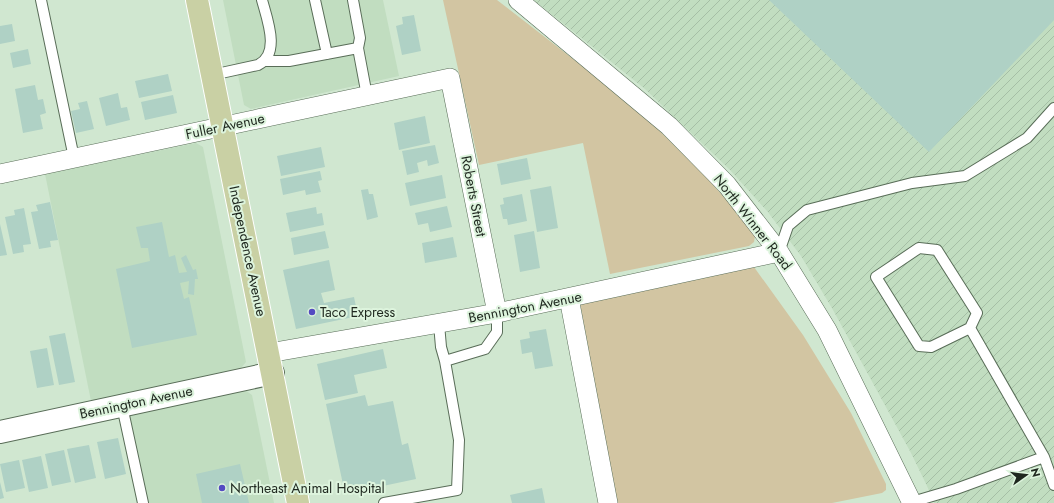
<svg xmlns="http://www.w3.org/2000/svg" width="1054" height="503" viewBox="0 0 1054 503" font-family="Jost,sans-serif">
<defs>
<pattern id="industrial-furrows" width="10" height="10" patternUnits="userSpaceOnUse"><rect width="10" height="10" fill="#c1ddc0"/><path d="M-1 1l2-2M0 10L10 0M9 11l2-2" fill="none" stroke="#a5bea5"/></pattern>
</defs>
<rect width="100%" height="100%" fill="#d0e7d0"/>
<path fill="#c1ddc0" d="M223 0H383L399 76 251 109 244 105Z
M196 143 203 147 246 362 241 368 91 401 45 174Z
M245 390 252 395 274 503H137L119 417Z"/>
<path fill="url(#industrial-furrows)" d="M534 0H1054V503H934L927 486 911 453 833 310 801 256 767 211 730 170 645 89Z"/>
<path fill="#d2c5a2" d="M443 0H497L599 79 654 125 705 176 753 229 755 236 754 242 749 246 610 274 583 143 479 165Z
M754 267 803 335 851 413 886 484V490L882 493 832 503H617L580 304Z"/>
<path fill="#afd1c5" d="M769 0H1054V20L929 152Z
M414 15 421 51 402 55 396 26 403 24 402 17Z
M12 24 15 41 0 44V26Z
M28 49 31 64 13 68 10 53Z
M168 74 172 91 139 98 135 81Z
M35 85 38 100 43 99 46 113 40 115 43 129 23 133 15 89Z
M118 93 121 108 127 107 130 120 106 126 99 98Z
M173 95 177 113 145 120 141 102Z
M87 101 94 129 76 133 71 111 80 109 78 103Z
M425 116 430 143 399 150 394 123Z
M435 145 439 163 428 166 427 160 417 163 419 172 407 175 402 151Z
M321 147 325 167 281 176 277 156Z
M527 158 531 179 501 185 497 164Z
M320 171 322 180 318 181 321 192 306 195 305 190 283 195 280 179Z
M442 175 446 198 410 206 405 183Z
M551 186 558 228 537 232 530 190Z
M368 189 369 194H373L378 217 367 220 361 190Z
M522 194 527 221 508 225 507 219H503L500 205 504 204 503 198Z
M50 202 58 240 50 241 51 247 39 249 31 212 38 211 36 205Z
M447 206 452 227 430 232 428 223 418 225 415 213Z
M316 207 317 214 322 213 324 225 290 232 286 213Z
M24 208 31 244 23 245 24 252 13 254 5 217 15 215 14 210Z
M162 222 169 257 175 255 179 273 187 272 181 258 186 255 193 270 196 269 198 279H195L194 295 188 294 189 281 180 283 184 299 189 297 197 335 132 348 116 269 150 261 148 248H141L136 227Z
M0 224 7 255 0 256Z
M325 231 329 248 294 255 291 238Z
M534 231 540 268 520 272 514 235Z
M453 237 457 257 425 263 422 243Z
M329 260 335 290 321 293 324 303 354 297 358 316 296 329 283 270Z
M546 329 553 366 535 369 532 352 522 354 520 340 530 338 529 332Z
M65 333 75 382 59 385 49 336Z
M47 348 54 385 37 388 30 351Z
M383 349 387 368 354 375 358 393 325 400 317 364Z
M365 395 368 406 393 401 402 445 408 443 416 479 345 494 326 404Z
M118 438 126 474 105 479 97 442Z
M89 445 96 478 75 483 67 449Z
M64 450 71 482 52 486 45 454Z
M41 456 48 488 29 492 22 460Z
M19 460 25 488 6 492 0 464Z
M240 464 249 503H202L196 474Z
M0 482 4 498 0 499Z
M542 488 545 503H512L510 495Z"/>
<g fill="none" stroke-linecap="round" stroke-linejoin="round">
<g stroke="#596d58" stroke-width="12">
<path id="service" d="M41 0 74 158
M315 0 327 54
M353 0 360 38 358 48 367 96
M265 61H289L358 48
M212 75 258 65C281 54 267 19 262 0
M779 252 788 226 807 210 912 183 965 176 1027 138 1054 108
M439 324 441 347 445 361 485 349 497 332V313
M970 328 931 347 919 346 876 277 919 248 937 250 977 313 970 328 1044 457
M122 406 143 503
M912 502 956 489 1044 457 1054 485
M384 503 457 490 459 440 445 361"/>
</g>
<g stroke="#596d58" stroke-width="20">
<path id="minor" d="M518 0 669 126 727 185 779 252 827 330 912 503
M0 174 450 78 497 313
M569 298 608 503
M269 353 497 313 779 252"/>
</g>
<g stroke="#596d58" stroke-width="24">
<path id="tertiary" d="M0 432 273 373"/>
</g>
<g stroke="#fff" stroke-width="24">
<path id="primary" d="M197 0 298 503"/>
</g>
<use href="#service" stroke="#fff" stroke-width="10"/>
<use href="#minor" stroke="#fff" stroke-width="19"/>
<use href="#tertiary" stroke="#fff" stroke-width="22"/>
<use href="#primary" stroke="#c9d0a4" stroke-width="22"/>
</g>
<g fill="#544ac2" stroke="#ddf4dd" stroke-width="1.5">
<circle cx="312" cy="312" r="4"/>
<circle cx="222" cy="488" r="4"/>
</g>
<g text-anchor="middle" stroke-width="4" stroke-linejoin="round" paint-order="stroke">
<g font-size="14" fill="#1e271e" stroke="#ddf4dd">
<text transform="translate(225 126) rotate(-12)" y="5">Fuller Avenue</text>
<text transform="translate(474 196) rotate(79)" y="5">Roberts Street</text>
<text transform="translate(753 222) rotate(52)" y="5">North Winner Road</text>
<text transform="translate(248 251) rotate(78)" y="5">Independence Avenue</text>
<text transform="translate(525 307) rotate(-11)" y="5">Bennington Avenue</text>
<text transform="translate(136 402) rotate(-12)" y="5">Bennington Avenue</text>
</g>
<g font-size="14" fill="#1e271e" stroke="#ddf4dd" text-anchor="start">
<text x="320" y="317">Taco Express</text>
<text x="230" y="493">Northeast Animal Hospital</text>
</g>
</g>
<g transform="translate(1026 475) rotate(76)" stroke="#ddf4dd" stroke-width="3" paint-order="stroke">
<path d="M0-3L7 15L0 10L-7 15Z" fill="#1e271e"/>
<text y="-6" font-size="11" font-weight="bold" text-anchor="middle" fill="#1e271e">N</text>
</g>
</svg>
